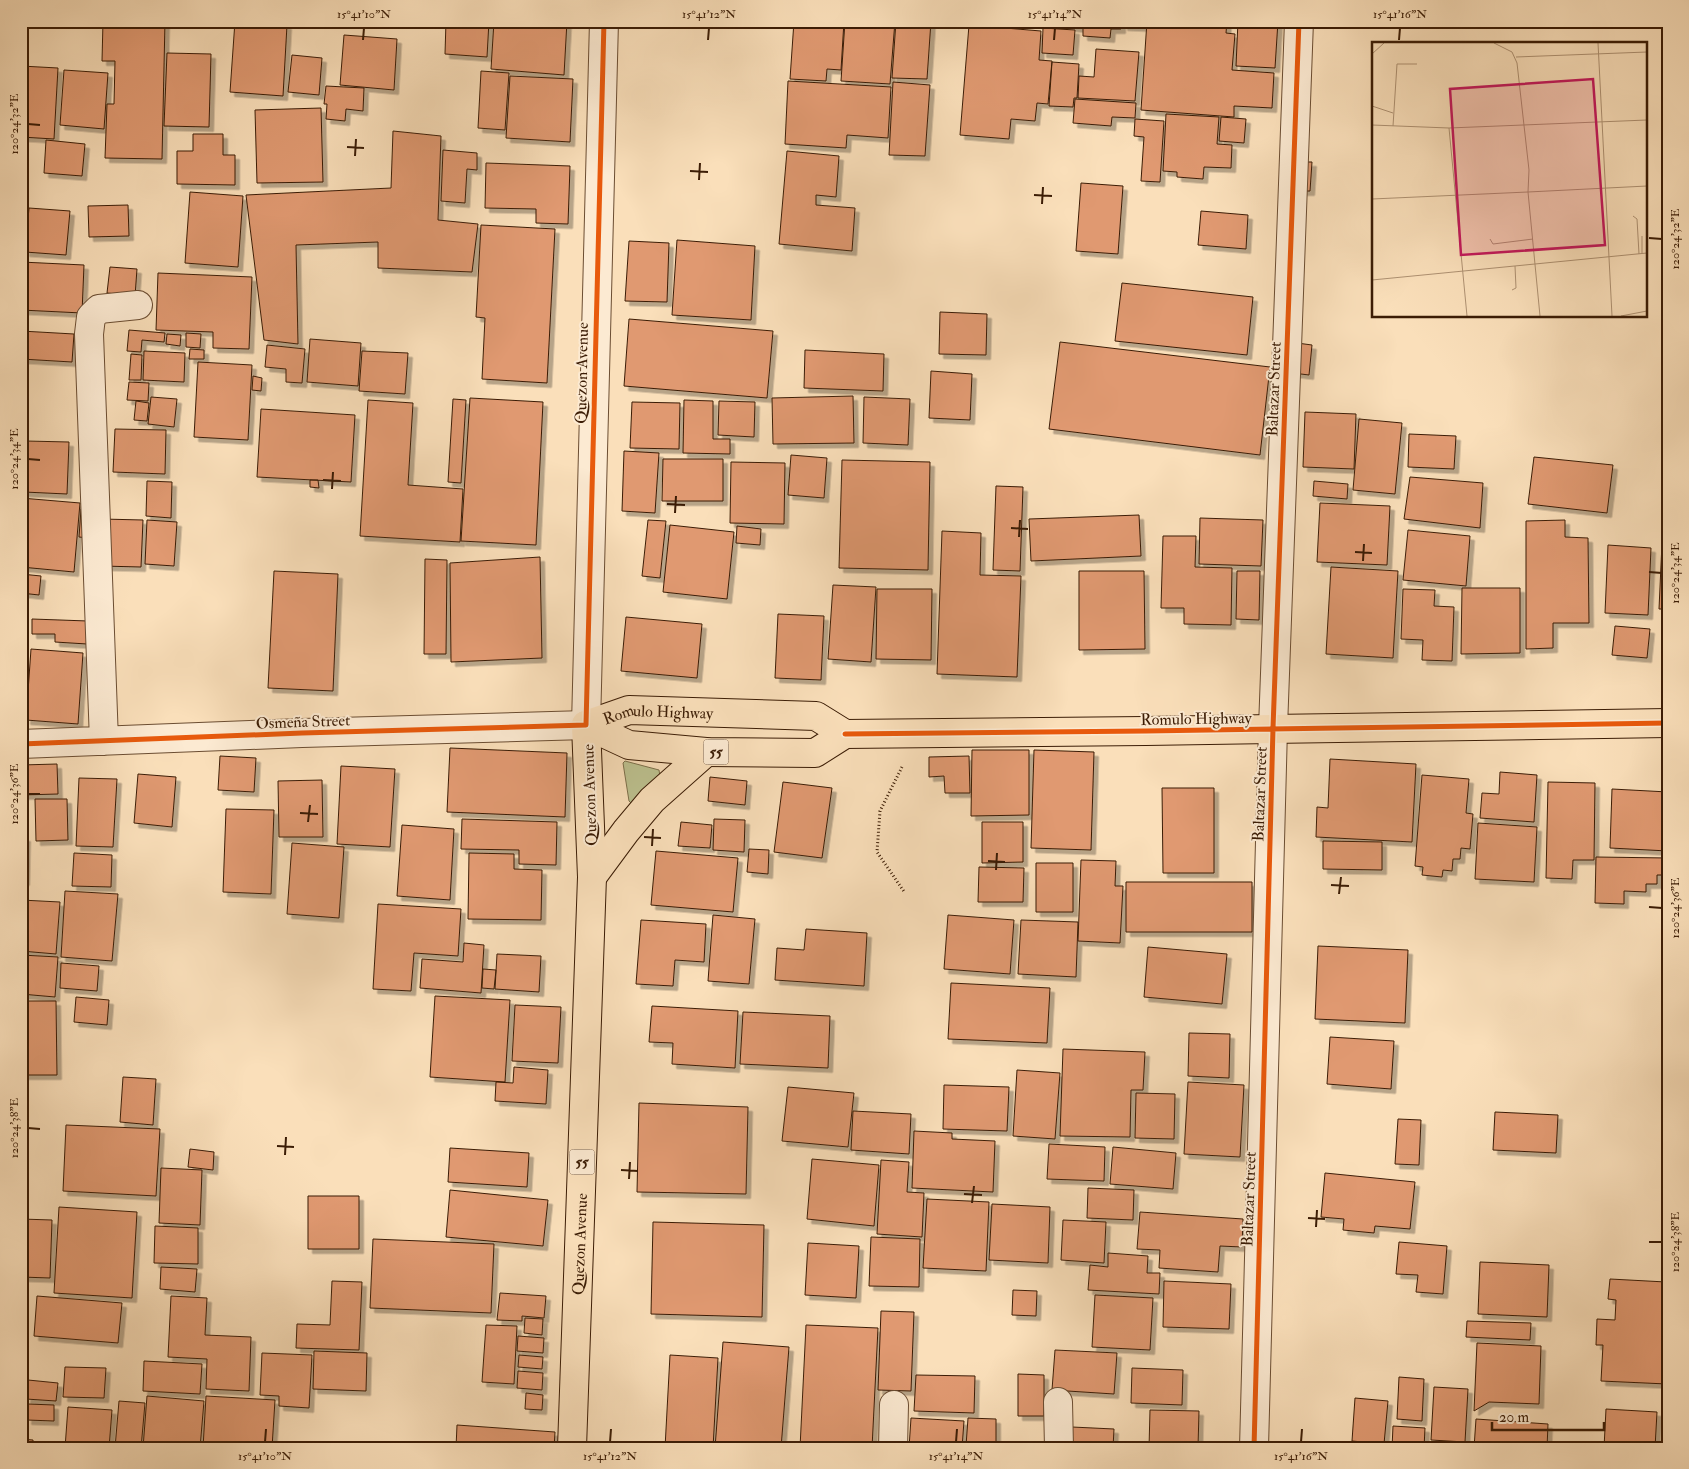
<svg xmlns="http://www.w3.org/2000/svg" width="1689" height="1469" viewBox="0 0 1689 1469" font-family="'IM FELL Double Pica',serif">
<defs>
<filter id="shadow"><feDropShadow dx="4.5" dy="4.5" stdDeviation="0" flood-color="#0004"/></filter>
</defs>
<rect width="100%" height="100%" fill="#fadfba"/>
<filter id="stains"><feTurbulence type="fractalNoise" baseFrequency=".004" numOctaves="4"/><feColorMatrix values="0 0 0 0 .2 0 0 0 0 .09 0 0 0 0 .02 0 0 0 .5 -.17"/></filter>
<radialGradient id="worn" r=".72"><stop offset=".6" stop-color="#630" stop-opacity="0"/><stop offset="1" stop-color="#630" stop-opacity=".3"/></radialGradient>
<path fill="#bdc290" stroke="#7c6f4a" d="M625 761 659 770 660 776 632 804 629 801 623 763Z"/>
<path fill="#e09971" stroke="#3b1c05" filter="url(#shadow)" d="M103 21H165L162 159 105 158 107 104H114L115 61H102Z
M235 21 287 25 283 96 230 92Z
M446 21H489L487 57 445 54Z
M494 21H567L564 75 491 69Z
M794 21H844L841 70 827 69 826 81 790 79Z
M845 21H895L890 84 841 81Z
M896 21H931L927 79 892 78Z
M1050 21H1121V29H1111L1110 38 1083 36V28L1050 25Z
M1123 21H1145V27L1123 26Z
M1147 21H1227L1226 33 1235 34 1232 70 1274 73 1272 108 1234 106V117L1141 110Z
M1238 21H1278L1275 68 1236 66Z
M969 25 1041 31 1039 60 1052 61 1048 104 1037 103 1035 121 1011 119 1009 139 960 135Z
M1043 28 1075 30 1073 55 1042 53Z
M344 35 397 39 394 90 340 85Z
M1096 49 1139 52 1135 101 1078 98 1079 76 1094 77Z
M167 53 211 54 209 127 164 126Z
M292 55 322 58 319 95 288 92Z
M1052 62 1079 64 1077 98H1074L1073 107 1049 106Z
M21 66 58 68 54 139 21 137Z
M64 70 108 73 104 129 60 125Z
M481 71 509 73 505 130 478 128Z
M510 76 573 79 570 142 506 138Z
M788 81 891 87 888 138 847 135 846 148 785 144Z
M893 82 930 85 925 156 889 155Z
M326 86 364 88 363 111 346 109 345 121 326 119 327 104H324Z
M1075 99 1136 103 1135 118 1112 117 1111 126 1073 123Z
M321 108 323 182 257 183 255 110Z
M1166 114 1219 117 1217 144 1232 145 1231 168 1204 167 1203 179 1177 177V172L1163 171Z
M1221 117 1246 119 1244 143 1219 141Z
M1135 119 1164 121 1160 182 1141 181 1144 137 1134 136Z
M393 131 441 136 438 220 478 224 472 272 378 268V242L296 245 298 344 264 340 246 195 391 188Z
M193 134H223V155H235V185L177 184V151H193Z
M46 140 85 144 82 176 44 173Z
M443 150 477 153V170L467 169 465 203 441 201Z
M787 151 839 156 836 197 816 195V205L855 208 852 251 779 244Z
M1299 162H1312L1310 191H1299Z
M486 163 570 166 568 224 536 223V209L485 208Z
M1081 183 1123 186 1118 254 1076 251Z
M190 192 243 196 238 267 185 263Z
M128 205 129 236 89 237 88 206Z
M29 208 70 211 66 255 25 252Z
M1201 211 1248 215 1246 249 1198 245Z
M481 225 555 229 547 383 482 379 485 318 476 317Z
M677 240 755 246 751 320 672 315Z
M629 241 669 243 667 302 625 301Z
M21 262 84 265 82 313 21 310Z
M110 267 137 269 135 296 107 293Z
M158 273 252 277 249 349 213 348V332L156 330Z
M1122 283 1253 297 1247 355 1115 341Z
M940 312 987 314 986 355 939 354Z
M629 319 773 331 767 398 624 386Z
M129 330 165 333 164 342 142 340 141 352 127 351Z
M21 331 74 334 72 362 21 359Z
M186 333 201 334 200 348 186 347Z
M167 334 181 335 180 346 166 344Z
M310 339 361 343 358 386 307 382Z
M1060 342 1270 367 1260 455 1049 429Z
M1297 343 1312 345 1309 375 1293 373Z
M267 345 305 349 302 383 286 382V369L265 367Z
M190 349 204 350V359H189Z
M805 350 884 354 883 391 804 388Z
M144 351 185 353 184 382 143 380Z
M362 351 408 353 405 394 359 391Z
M131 354 142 355 141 380H129Z
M198 362 252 365 248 440 194 437Z
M931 371 972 374 970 420 929 418Z
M253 376 262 378 261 391 252 390Z
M129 382 149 383 148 401 127 400Z
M853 396 854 443 773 444 772 398Z
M151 397 177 399 174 427 148 424Z
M864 397 910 399 908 445 863 443Z
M470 398 543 402 536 545 461 541Z
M453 399 466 400 461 483 448 482Z
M368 400 413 403 408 485 463 489 460 542 360 536Z
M684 400 713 401V439H730V454L683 453Z
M136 401 149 403 147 421 134 420Z
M719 401 755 402 754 437 718 435Z
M632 402 680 403 679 449 630 448Z
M261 409 355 415 351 482 257 477Z
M1305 412 1356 414 1354 469 1303 467Z
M1359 419 1402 423 1395 494 1353 490Z
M115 429 166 430 165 474 113 472Z
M1409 434 1456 436 1454 469 1408 467Z
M26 441 69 442 67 494 24 492Z
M624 451 659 453 655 513 622 511Z
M791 455 827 458 824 498 788 495Z
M1534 457 1613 465 1607 513 1528 504Z
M663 459H723V501H662Z
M842 460 930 462 928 570 839 568Z
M731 462 785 463 784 524 730 523Z
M1410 477 1483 483 1480 528 1404 519Z
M310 480H318L319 488 310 487Z
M147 481 172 482 171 518 146 516Z
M1314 481 1348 484 1347 499 1313 496Z
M996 486 1023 487 1020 571 993 570Z
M21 498 80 503 74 572 21 567Z
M1320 503 1390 506 1387 565 1317 562Z
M81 509 92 510 89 538 79 537Z
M1139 515 1141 556 1031 561 1029 519Z
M1200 518 1263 520 1261 566 1199 564Z
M102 519 143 520 141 567 101 566Z
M147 520 177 522 174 566 145 564Z
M648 520 666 521 660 578 642 576Z
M1565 520V537L1588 538 1589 623H1553V648L1526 649V521Z
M1663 521 1668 522V609H1659Z
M670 525 734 532 727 599 663 592Z
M737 526 761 529 760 545 736 543Z
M1408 530 1470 536 1466 586 1403 580Z
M942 531 981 533 980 575 1021 576 1017 677 937 674Z
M1163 536H1196L1195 567 1232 568 1231 625 1184 624V608H1161Z
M1608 545 1651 548 1648 615 1605 613Z
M540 557 542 658 451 662 450 563Z
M425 559 447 560 446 654H424Z
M1331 567 1398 571 1393 658 1326 654Z
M274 571 338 574 333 691 268 688Z
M1079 571H1144L1145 649 1079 650Z
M1237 571H1260L1259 620 1236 619Z
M21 574 41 576 39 595 21 593Z
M833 585 876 587 871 662 828 659Z
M1462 588H1520V653L1461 654Z
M877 589H932L931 660 876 659Z
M1403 589 1435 590 1434 606 1454 607 1452 661 1422 660 1423 640 1401 639Z
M778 614 824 616 821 680 775 678Z
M626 617 702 624 697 678 621 671Z
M32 619 88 621 87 644 55 642V634H32Z
M1615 626 1650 629 1647 658 1612 655Z
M31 649 83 653 78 724 26 720Z
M450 748 567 753 565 817 447 812Z
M972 750H1029V815L971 816Z
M1034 750 1094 752 1091 850 1031 848Z
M220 756 256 758 254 792 218 790Z
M969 756 970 793H945L944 776 929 777V757Z
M1330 759 1416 764 1412 842 1316 837 1317 807 1328 808Z
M57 764 58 794 21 795V765Z
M341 766 395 769 390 847 337 844Z
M1500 772 1537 775 1534 822 1480 818 1482 793 1499 794Z
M138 774 176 777 172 827 134 823Z
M1422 775 1469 779 1466 813 1473 814 1470 849 1461 848 1460 859H1453L1452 871 1443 870 1442 877 1422 875 1423 867 1415 866Z
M710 777 747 781 745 805 708 801Z
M79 778 117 779 113 847 76 846Z
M322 780 323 837H279L278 781Z
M783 782 832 788 822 858 774 852Z
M1548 782 1595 783 1594 860H1573L1572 879 1546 878Z
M1162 788H1214V873H1163Z
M1612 789 1668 792V851L1610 848Z
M35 799H67L68 840 36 841Z
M226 809 274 810 271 894 223 892Z
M462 819 557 822 556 865 519 864V850L461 849Z
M714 819 745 820 744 852 713 850Z
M681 822 712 825 710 848 678 846Z
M982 822H1023V862L982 863Z
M1478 823 1537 827 1534 882 1475 879Z
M402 825 454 829 450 900 397 896Z
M21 837H26L25 881H21Z
M1323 841 1382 842V870L1323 869Z
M292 843 344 847 339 918 287 914Z
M749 849 769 850 768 874 747 872Z
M656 851 738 858 733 912 651 905Z
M74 853 112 855 111 887 72 886Z
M469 853 514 854V869L542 870 541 920 468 919Z
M1596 857 1668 858V875H1657V884H1646V892L1624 891V904L1595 903Z
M1081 860 1116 861 1115 886H1123L1120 943 1078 941Z
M1036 863H1073V912H1036Z
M979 867 1024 868 1023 902H978Z
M1126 882H1252V932H1126Z
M65 891 118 894 112 961 61 957Z
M21 900 60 902 56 954 21 951Z
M378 904 461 909 458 956 414 953 411 991 373 989Z
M713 915 755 919 749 984 708 981Z
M948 915 1014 920 1010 974 944 969Z
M641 920 706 924 704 962 675 960 673 986 636 984Z
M1021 920 1078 922 1076 977 1018 974Z
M806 929 867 933 864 986 775 980 777 948 804 950Z
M464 943 484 945 481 993 420 988 422 959 463 962Z
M1318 946 1408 950 1405 1023 1315 1019Z
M1148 947 1227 954 1222 1004 1144 997Z
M497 954 541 956 539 992 495 989Z
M21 955 58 957 55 997 21 994Z
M61 963 99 966 97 991 60 988Z
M483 969 496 970 494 989 482 988Z
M951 983 1050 988 1047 1043 948 1039Z
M435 996 510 1000 505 1082 430 1077Z
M76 997 109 1000 107 1025 74 1022Z
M21 1001H56L57 1075H21Z
M515 1005 561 1007 558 1063 512 1061Z
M652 1006 738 1011 735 1068 672 1064 673 1043 649 1042Z
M743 1012 830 1016 828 1068 740 1064Z
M1189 1033 1230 1034 1229 1078 1188 1076Z
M1330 1037 1394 1041 1391 1089 1327 1084Z
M1063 1049 1145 1052 1143 1090H1131L1130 1137 1060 1136Z
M514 1067 548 1070 546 1104 495 1101 496 1082 513 1083Z
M1017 1070 1060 1073 1055 1139 1013 1136Z
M123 1077 156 1079 153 1125 120 1122Z
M1188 1082 1244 1085 1240 1157 1184 1154Z
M944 1085 1009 1087 1007 1131 943 1129Z
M788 1087 854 1093 848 1147 782 1141Z
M1136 1093 1175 1094 1174 1139 1135 1138Z
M639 1103 748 1107 746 1194 637 1192Z
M853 1111 911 1114 909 1154 851 1150Z
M1495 1112 1558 1115 1556 1153 1493 1150Z
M1398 1119 1421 1120 1419 1165 1395 1164Z
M66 1125 160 1129 156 1196 63 1191Z
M914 1131 952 1133V1139L995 1141 993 1192 912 1188Z
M1049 1144 1105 1147 1104 1181 1047 1179Z
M1113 1147 1176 1153 1173 1189 1110 1184Z
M450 1148 529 1153 527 1187 448 1182Z
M190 1149 214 1152 213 1170 188 1167Z
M812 1159 879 1165 874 1226 807 1219Z
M881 1160 909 1162 907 1192 924 1193 922 1237 877 1234Z
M161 1168 202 1170 200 1225 159 1223Z
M1325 1173 1415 1182 1410 1229 1375 1226 1374 1233 1343 1230 1344 1219 1321 1217Z
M1088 1188 1134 1190 1133 1220 1087 1218Z
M450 1190 548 1200 543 1246 446 1237Z
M308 1196H359V1249H308Z
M927 1199 989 1202 986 1271 923 1268Z
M992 1204 1050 1207 1048 1263 989 1260Z
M59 1207 137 1212 132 1298 54 1293Z
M1140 1212 1243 1219 1242 1247 1220 1246 1218 1272 1159 1268 1160 1250 1137 1249Z
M21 1219 52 1220 50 1278 21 1277Z
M1063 1220 1106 1222 1104 1263 1061 1260Z
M653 1222 764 1225 762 1317 651 1314Z
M155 1226 198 1228V1264L154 1263Z
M871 1237 920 1239 919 1287 869 1286Z
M373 1239 494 1244 491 1313 370 1308Z
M1399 1242 1447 1246 1443 1294 1416 1292 1418 1275 1396 1274Z
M808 1243 859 1246 856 1298 805 1295Z
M1108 1253 1148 1256 1147 1273H1160L1159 1294 1088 1290 1090 1265 1108 1267Z
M1480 1262 1549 1265 1547 1317 1478 1314Z
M161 1267 197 1269 195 1292 160 1289Z
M1610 1279 1666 1282 1663 1325H1668L1667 1384 1601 1381 1603 1345H1596L1597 1319 1615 1320 1616 1300 1608 1299Z
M332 1281 362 1282 359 1350 296 1348 297 1324 330 1325Z
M1164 1281 1231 1284 1229 1329 1163 1327Z
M1013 1290 1037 1291 1036 1316 1012 1315Z
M500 1293 546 1296 544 1318 522 1316V1321L497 1320Z
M1095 1295 1153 1298 1150 1350 1092 1347Z
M37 1296 122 1303 118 1343 34 1336Z
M171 1296 207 1298 205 1335 251 1337 249 1391 206 1389 207 1359 168 1357Z
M881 1311 914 1312 911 1391 878 1390Z
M525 1318 543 1319 542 1335 524 1333Z
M1467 1321 1531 1323 1530 1340 1466 1337Z
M486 1325 517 1326 514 1384 482 1382Z
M806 1325 878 1328 872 1448H800Z
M518 1336 544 1338 543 1353 517 1351Z
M723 1342 789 1347 781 1448H715Z
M1477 1343 1541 1346 1539 1404 1489 1402 1474 1411Z
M1055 1350 1117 1353 1114 1394 1052 1390Z
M314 1351 367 1353 366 1391 313 1389Z
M262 1353 312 1355 309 1408 279 1406V1396L260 1395Z
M519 1355 543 1357 542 1369 518 1367Z
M670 1355 718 1358 713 1448H665Z
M144 1361 202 1364 200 1394 143 1391Z
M65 1367 106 1368 104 1398 63 1397Z
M1132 1368 1183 1370 1182 1405 1131 1403Z
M518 1371 543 1373 542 1390 517 1388Z
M1018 1374 1044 1375V1416H1018Z
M916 1375 975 1376 974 1413 914 1411Z
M1399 1377 1424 1379 1422 1421 1397 1419Z
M28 1380 58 1383 56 1401 26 1399Z
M1434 1387 1468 1389 1465 1442 1431 1440Z
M526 1393 543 1395 542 1410 525 1409Z
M147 1396 204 1401 200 1448H143Z
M206 1396 275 1400 272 1448H203Z
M1355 1398 1388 1401 1384 1444 1352 1441Z
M119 1401 145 1403 141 1448H115Z
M28 1404 54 1405V1421L27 1420Z
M68 1407 112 1410 109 1448H65Z
M1606 1409 1657 1412 1655 1448H1604Z
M1150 1410 1199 1411 1198 1447 1227 1448H1149Z
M911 1418 964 1421 962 1448H909Z
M968 1418 996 1419V1447L966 1446Z
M1476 1419 1548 1424 1547 1448H1474Z
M457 1425 555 1432 554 1448H456Z
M1393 1426 1425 1428 1424 1448H1392Z
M1072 1427 1114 1429 1113 1448H1071Z
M21 1439 33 1440V1448H21Z
M1011 1445H1045V1448H1011Z"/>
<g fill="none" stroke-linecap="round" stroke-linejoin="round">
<g stroke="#6b4d32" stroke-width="30">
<path id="minor" d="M104 741 89 334 91 317 99 309 138 305
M21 744 302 733 586 725
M1058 1402 1059 1448
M893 1448 894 1405
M1254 1448 1273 728 1299 21"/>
</g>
<g stroke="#6b4d32" stroke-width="30">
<path id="tertiary" d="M586 725 604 21"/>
</g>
<g stroke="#3b1c05" stroke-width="30">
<g id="trunk">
<path d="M586 725 629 745 706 752 815 753 845 734 1146 731 1668 723"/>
<path id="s1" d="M586 725 629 710 816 716 845 734"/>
<path d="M592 877 626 831 652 800 706 752"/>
<path id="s2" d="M572 1448 592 877 586 725"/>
</g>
</g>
<path stroke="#3b1c05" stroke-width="3" stroke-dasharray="1 2.5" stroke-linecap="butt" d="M902 767 880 811 877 852 905 893"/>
<use href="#minor" stroke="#fcead2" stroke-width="28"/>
<use href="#tertiary" stroke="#fcead2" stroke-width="28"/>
<use href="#trunk" stroke="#fadfba" stroke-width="28"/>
<g stroke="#fcead2" stroke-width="8">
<path id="cycleway" d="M845 734 1146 731 1668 723
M21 744 302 733 586 725 604 21
M1254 1448 1273 728 1299 21"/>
</g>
<use href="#cycleway" stroke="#e8590c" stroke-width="5"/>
</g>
<path fill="none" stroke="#3b1c05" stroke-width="2" d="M363 40 364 28M708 40 709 28M1054 40 1055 28M1399 40 1400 28M28 124 40 125M347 147 364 148M355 156 356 139M690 171 708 172M699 180 700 163M1034 195 1052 196M1042 204 1043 187M1649 238 1662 239M28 459 40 460M323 480 341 481M332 489 333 472M667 504 685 505M675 513 676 496M1011 528 1028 529M1019 537 1020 520M1355 552 1372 553M1363 561 1364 544M1649 572 1662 573M28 794H40M300 813 318 814M308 822 310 805M644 837 661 838M652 846 653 829M988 861 1005 862M996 870 997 853M1331 885 1349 886M1339 894 1341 877M1649 907 1662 908M28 1128 40 1129M277 1146 294 1147M285 1155 286 1137M621 1170 638 1171M629 1179 630 1162M964 1194 982 1195M972 1203 974 1186M1308 1218 1325 1219M1316 1227 1317 1210M1649 1242H1662M265 1442 266 1429M610 1442 611 1429M956 1442 957 1429M1301 1442 1302 1429"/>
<g text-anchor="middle" stroke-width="4" stroke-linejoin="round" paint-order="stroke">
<g fill="#fcead2" stroke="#755a42" stroke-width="1">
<rect x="703.5" y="739.5" width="25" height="25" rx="4"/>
<rect x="569.5" y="1149.5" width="25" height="25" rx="4"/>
</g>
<g font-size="15" font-weight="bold" fill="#3b1c05">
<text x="716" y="757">55</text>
<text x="582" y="1167">55</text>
</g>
<g font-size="16" fill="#3b1c05" stroke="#fcead2">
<text transform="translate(581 373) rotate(-89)" y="6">Quezon Avenue</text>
<text transform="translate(1273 389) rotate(-88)" y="6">Baltazar Street</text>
<text dy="6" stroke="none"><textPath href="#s1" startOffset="74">Romulo Highway</textPath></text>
<text transform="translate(1196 718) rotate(-1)" y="6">Romulo Highway</text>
<text transform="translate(303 721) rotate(-2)" y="6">Osmeña Street</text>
<text transform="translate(1259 794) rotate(-88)" y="6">Baltazar Street</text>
<text transform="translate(589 795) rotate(-92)" y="6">Quezon Avenue</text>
<text transform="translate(1248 1199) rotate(-88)" y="6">Baltazar Street</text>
<text dy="6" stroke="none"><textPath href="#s2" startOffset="204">Quezon Avenue</textPath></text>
</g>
</g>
<g transform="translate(1372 42)">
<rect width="275" height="275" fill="#fadfba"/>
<path fill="none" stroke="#ae9172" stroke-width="1" d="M122 1 140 10 145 21 157 128 156 150M226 1 240 274M0 12 12 1M144 15 275 10M0 64 21 71M0 83 77 86 275 78M21 84 25 22H45M77 86 95 274M156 150 275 144M0 157 156 150 168 274M261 174 265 177 267 212M270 194V212M118 197 121 202 161 197M0 238 275 211M140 248 144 246 143 224M249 274 275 269"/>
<path fill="#c2185b" fill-opacity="0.15" stroke="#c2185b" stroke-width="2.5" d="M221 37 233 203 89 213 78 47Z"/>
<rect width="275" height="275" fill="none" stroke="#3b1c05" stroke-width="2.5"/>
</g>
<rect width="1689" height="1469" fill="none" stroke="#fadfba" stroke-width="55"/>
<path d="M1492 1422v8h112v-8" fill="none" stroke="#3b1c05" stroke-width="2.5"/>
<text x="1499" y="1422" font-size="15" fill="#3b1c05" stroke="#fcead2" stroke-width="4" paint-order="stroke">20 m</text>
<rect x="28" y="28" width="1634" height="1414" fill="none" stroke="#3b1c05" stroke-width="2"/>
<g font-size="12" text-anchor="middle" fill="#3b1c05">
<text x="364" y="18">15°41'10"N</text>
<text x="709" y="18">15°41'12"N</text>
<text x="1055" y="18">15°41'14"N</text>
<text x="1400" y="18">15°41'16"N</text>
<text transform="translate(14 124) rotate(-90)" y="4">120°24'32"E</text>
<text transform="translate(1675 239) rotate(-90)" y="4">120°24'32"E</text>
<text transform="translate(14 459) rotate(-90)" y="4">120°24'34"E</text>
<text transform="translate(1675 573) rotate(-90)" y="4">120°24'34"E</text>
<text transform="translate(14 794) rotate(-90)" y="4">120°24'36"E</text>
<text transform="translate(1675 908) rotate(-90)" y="4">120°24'36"E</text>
<text transform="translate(14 1128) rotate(-90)" y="4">120°24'38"E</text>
<text transform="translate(1675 1242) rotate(-90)" y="4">120°24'38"E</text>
<text x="265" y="1460">15°41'10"N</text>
<text x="610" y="1460">15°41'12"N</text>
<text x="956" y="1460">15°41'14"N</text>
<text x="1301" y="1460">15°41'16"N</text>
</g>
<rect width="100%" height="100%" filter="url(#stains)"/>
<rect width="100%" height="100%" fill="url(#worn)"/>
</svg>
